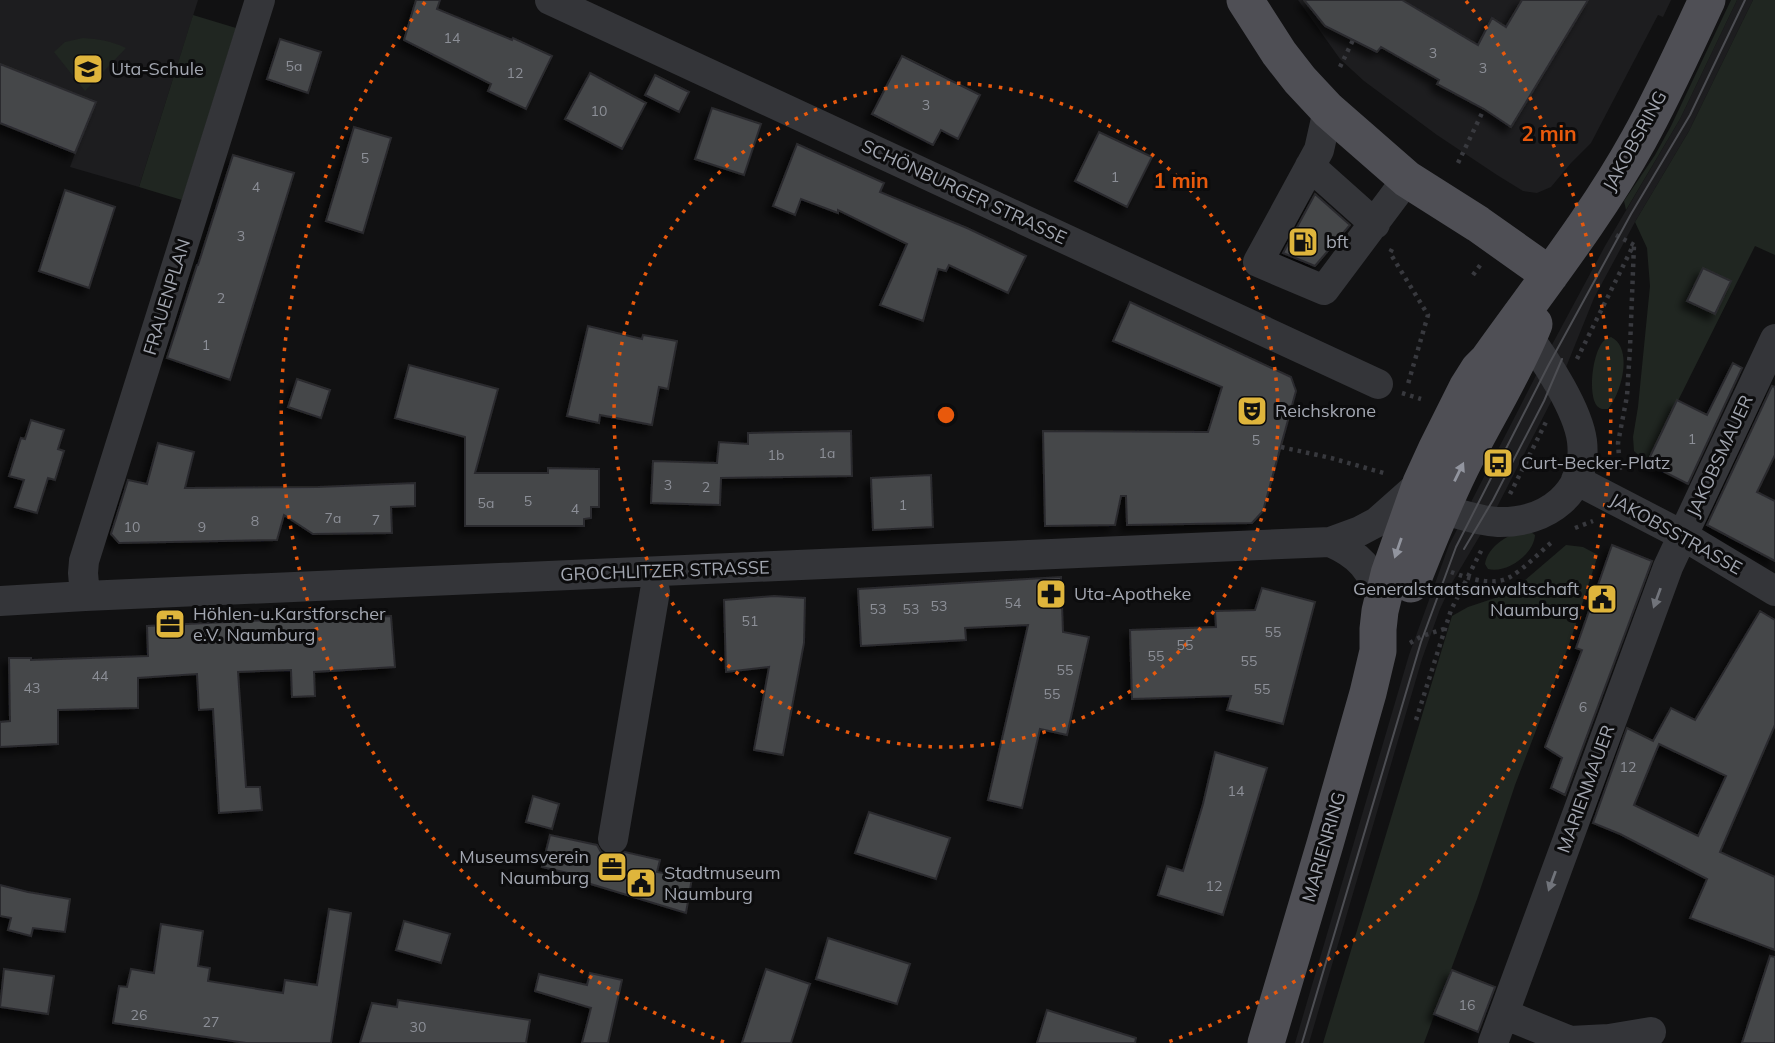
<svg xmlns="http://www.w3.org/2000/svg" width="1775" height="1043" viewBox="0 0 1775 1043" font-family="Mulish,sans-serif">
<defs>
<filter id="shadow"><feDropShadow dx="-6" dy="6" stdDeviation="3.5" flood-color="#0009"/></filter>
</defs>
<rect width="100%" height="100%" fill="#111112"/>
<path fill="#1d1d1f" d="M0 0H198L139 187 70 167 75 153 0 123Z
M1298 0H1671L1663 17 1658 15 1591 143 1571 163 1551 187 1537 193 1523 191 1497 175 1437 135 1364 81 1340 59Z
M1737 0H1753L1689 131 1635 222 1594 298 1556 392 1497 507 1453 581 1440 609 1422 659 1309 1043H1295L1409 655 1449 545 1547 354 1605 246 1680 119Z"/>
<path fill="#202621" d="M1731 0H1737L1680 119 1626 210 1624 201 1655 155 1671 126Z
M1753 0H1775V255L1755 246 1647 463 1634 451 1633 437 1638 407 1650 286 1647 248 1635 222 1689 131Z
M193 15 236 28 182 200 139 187Z
M83 38C99 39 111 41 126 48L85 91 54 52 65 42Z
M1611 337C1634 348 1621 394 1608 409 1603 409 1601 410 1597 406 1587 394 1593 347 1606 339 1607 338 1609 338 1611 337Z
M1519 531 1531 532 1535 535C1534 554 1507 574 1488 569L1485 564C1488 547 1504 538 1519 531Z
M1566 545 1583 547 1598 555 1570 642 1515 785 1477 899 1424 1043H1323L1452 616 1468 607 1510 593Z"/>
<path fill="#45464a" stroke="#2b2b2e" stroke-width="2" fill-rule="evenodd" filter="url(#shadow)" d="M416 0H440L437 9 512 40 513 38 552 56 526 109 488 91 491 84 404 40Z
M1304 0H1402L1478 45 1492 18 1506 27 1522 0H1588L1511 127 1484 109 1437 84 1439 80 1381 47 1377 52 1325 26Z
M280 39 321 52 308 93 267 79Z
M902 56 980 95 958 139 941 130 933 145 872 114Z
M0 64 96 102 75 153 0 123Z
M590 73 646 103 622 149 565 119Z
M655 75 689 92 679 112 645 95Z
M712 108 761 124 744 175 695 159Z
M354 127 391 138 363 233 326 221Z
M1099 132 1152 157 1127 207 1075 181Z
M797 144 884 183 880 192 967 228 1026 256 1008 293 949 265 946 271 938 269 923 321 880 305 907 244 838 210V213L801 199 795 215 773 206Z
M233 155 294 173 230 380 167 358 197 265H198Z
M65 190 115 207 89 288 39 271Z
M1315 194 1350 225 1315 266 1283 253Z
M1703 268 1731 281 1715 314 1687 301Z
M1130 302 1291 377 1296 391 1263 511 1252 523 1127 525 1126 496H1121L1115 525 1045 526 1043 431 1208 432 1222 387 1113 341Z
M588 326 642 339 643 335 677 341 668 389 659 387 652 425 600 415 599 423 567 416Z
M1733 363 1742 368 1688 484 1647 463 1677 400 1707 415Z
M409 365 498 389 475 473H548V468L599 469V507H591V518L584 519V526H465V437L395 418Z
M297 379 330 390 321 418 288 407Z
M1772 386 1775 387V455L1757 492 1775 501V561L1707 525Z
M31 420 64 430 58 449 64 451 55 480 48 478 37 513 15 507 24 480 9 476 21 438 25 439Z
M851 431 852 476 721 478 720 505 651 503 653 461 717 463 719 442 748 444V433Z
M158 443 194 452 185 488 318 487 415 483V506L391 507 392 533 313 534 284 515 277 540 119 543 111 534 128 480 147 484Z
M931 475 933 527 873 530 871 478Z
M1612 545 1652 561 1565 795 1551 788 1562 758 1545 747 1582 650 1576 648Z
M1061 577 1063 632 1089 637 1067 735 1040 729 1022 808 988 800 1028 625 965 628 966 640 861 646 858 589Z
M1262 588 1315 602 1283 724 1227 710 1231 696 1132 699 1130 630 1216 627 1215 611 1255 610Z
M774 596 805 598 804 643 783 755 754 750 769 667 726 672 724 600Z
M1760 611 1775 620V725L1720 852 1775 877V950L1690 918 1707 879 1620 834 1593 823 1627 728 1653 741 1671 708 1695 720ZM1659 744 1726 776 1698 836 1634 805Z
M391 616 395 667 314 672 315 696 292 697 291 670 238 672 246 787H260L262 810 219 813 213 709 199 710 197 674 138 678V708L58 710V744L0 747V722L10 721 9 658H31V660L148 656 147 626 268 620V622Z
M1215 752 1267 768 1223 915 1158 895 1167 866 1183 871 1203 804Z
M533 796 559 804 552 829 526 822Z
M869 812 950 838 936 879 855 853Z
M550 835 597 845 601 852 609 856H618L625 852 660 860 657 872 692 878 686 913 584 882 585 877 542 867Z
M0 885 28 892 70 899 65 932 33 928 31 936 8 930 11 918 0 916Z
M329 909 351 913 331 1043H246L113 1023 119 986 127 987 131 969 154 973 161 924 203 931 198 966 210 968 208 981 283 993 285 980 317 985Z
M404 921 450 934 441 963 396 950Z
M828 938 910 964 897 1004 816 979Z
M1770 956 1775 957V1043H1742Z
M4 969 54 976 48 1014 0 1007Z
M766 969 810 984 791 1043H742Z
M1452 970 1495 987 1478 1032 1434 1014Z
M590 973 622 980 608 1043H582L591 1008 535 991 539 974 587 985Z
M398 1000 530 1020 526 1043H360L372 1003 397 1007Z
M1047 1010 1136 1038 1135 1043H1037Z"/>
<g fill="none" stroke-linecap="round" stroke-linejoin="round">
<path stroke="#38393e" stroke-width="4.5" stroke-dasharray="3.5 5" stroke-linecap="butt" d="M1340 67 1353 40
M1458 163 1484 109
M1616 235 1634 245
M1392 249 1390 253 1428 315 1408 384
M1473 275 1481 264
M1577 359 1632 248
M1402 393 1421 399
M1281 447 1331 458 1387 474
M1620 470 1618 443 1627 396 1630 348 1634 245
M1510 494 1547 420
M1575 528 1593 521
M1451 572C1467 578 1493 587 1510 577 1524 569 1540 552 1553 541
M1410 643 1422 636 1444 629
M1416 720 1451 610 1482 549"/>
<path stroke="#343539" stroke-width="30" d="M550 0 1378 384
M1328 110 1319 150 1258 262 1324 290 1407 179
M1310 166 1375 224
M1576 480 1682 535 1775 591
M1441 509C1459 514 1479 521 1498 522 1547 523 1588 493 1582 441 1578 410 1547 362 1528 337
M1330 542C1360 555 1371 569 1382 600
M85 596 83 573 84 561 260 0
M0 601 85 596 1330 542 1360 531 1377 522 1421 483
M613 839 655 591
M1504 1014 1570 1041 1609 1039 1651 1032
M1493 1043 1668 567 1775 339"/>
<path stroke="#4f4f55" stroke-width="37" d="M1245 0 1279 53 1300 80 1328 110 1407 179 1478 224 1550 275
M1411 584C1428 542 1444 500 1465 459 1488 414 1515 371 1534 324
M1266 1043 1325 844 1368 693 1378 651V629L1380 611 1389 574 1421 483 1437 448 1467 388 1479 369 1488 360C1540 287 1596 217 1639 139 1664 94 1685 47 1707 0"/>
<path stroke="#4d4e53" stroke-width="2" d="M1464 549 1493 500 1544 401 1562 359
M1302 1043 1421 642 1456 547 1548 366 1631 214 1690 115 1745 0"/>
</g>
<defs><path id="oneway-solid" d="M-6-.8H1V-3.2L6.5 0L1 3.2V.8H-6Z" transform="scale(1.75)"/></defs>
<g fill="#92959f">
<use href="#oneway-solid" transform="translate(1459 472) rotate(-64)"/>
<use href="#oneway-solid" transform="translate(1398 548) rotate(109)"/>
</g>
<g fill="#71747b">
<use href="#oneway-solid" transform="translate(1657 598) rotate(110)"/>
<use href="#oneway-solid" transform="translate(1552 881) rotate(110)"/>
</g>
<g fill="none" stroke="#e8590c" stroke-width="3.5" stroke-dasharray="3.5 7">
<circle cx="946" cy="415" r="332"/>
<path d="M724 1042A665 665 0 0 1 426 1M1466 1A665 665 0 0 1 1168 1042"/>
</g>
<defs>
<g id="school-square" transform="scale(1.575)"><rect x="-9" y="-9" width="18" height="18" rx="4" fill="#dfb53c" stroke="#0c0c0d"/><path d="M0-5L7-2L0 1L-7-2ZM-4 1L0 2.5L4 1V4Q0 6-4 4Z" fill="#111"/></g>
<g id="fuel-square" transform="scale(1.575)"><rect x="-9" y="-9" width="18" height="18" rx="4" fill="#dfb53c" stroke="#0c0c0d"/><path d="M-5.5-6h7V0h2V4h1.3V-2.5L3-4.5l.8-.8L6-3V5H2.5V1h-1V6h-7ZM-4.2-4.7v3.2H.2V-4.7Z" fill="#111"/></g>
<g id="theatre-square" transform="scale(1.575)"><rect x="-9" y="-9" width="18" height="18" rx="4" fill="#dfb53c" stroke="#0c0c0d"/><path d="M-5-5.5Q0-4 5-5.5V0Q5 5 0 6Q-5 5-5 0ZM-3.3-2.5H-1v1.5H-3.3ZM1-2.5H3.3v1.5H1ZM-2.8 1Q0 5.5 2.8 1Z" fill="#111"/></g>
<g id="bus-square" transform="scale(1.575)"><rect x="-9" y="-9" width="18" height="18" rx="4" fill="#dfb53c" stroke="#0c0c0d"/><path d="M-5-6H5V4H4V6H2V4H-2V6H-4V4H-5ZM-3.5-4V0h7V-4ZM-3.5 1.2v1.5H-2V1.2ZM2 1.2v1.5H3.5V1.2Z" fill="#111"/></g>
<g id="pharmacy-square" transform="scale(1.575)"><rect x="-9" y="-9" width="18" height="18" rx="4" fill="#dfb53c" stroke="#0c0c0d"/><path d="M-2-6h4v4h4v4h-4v4h-4v-4h-4v-4h4Z" fill="#111"/></g>
<g id="civic-square" transform="scale(1.575)"><rect x="-9" y="-9" width="18" height="18" rx="4" fill="#dfb53c" stroke="#0c0c0d"/><path d="M-.6-6.5H3V-4.5H.6V-3L4-1V1h2V6H-6V1h2V-1L-.6-3ZM-1.2 2.5V6h2.4V2.5Z" fill="#111"/></g>
<g id="office-square" transform="scale(1.575)"><rect x="-9" y="-9" width="18" height="18" rx="4" fill="#dfb53c" stroke="#0c0c0d"/><path d="M-6-3h4V-5.5h4V-3h4V5H-6ZM-1-4.5V-3h2v-1.5ZM-6 0V1H6V0Z" fill="#111"/></g>
</defs>
<g fill-rule="evenodd">
<use href="#school-square" x="88" y="69"/>
<use href="#fuel-square" x="1303" y="242"/>
<use href="#theatre-square" x="1252" y="411"/>
<use href="#bus-square" x="1498" y="463"/>
<use href="#pharmacy-square" x="1051" y="594"/>
<use href="#civic-square" x="1602" y="599"/>
<use href="#office-square" x="170" y="624"/>
<use href="#office-square" x="612" y="867"/>
<use href="#civic-square" x="641" y="883"/>
</g>
<g text-anchor="middle" stroke-width="6" stroke-linejoin="round" paint-order="stroke">
<g font-size="14" fill="#8c8f97">
<text x="452" y="43">14</text>
<text x="1433" y="58">3</text>
<text x="294" y="71">5a</text>
<text x="1483" y="73">3</text>
<text x="515" y="78">12</text>
<text x="926" y="110">3</text>
<text x="599" y="116">10</text>
<text x="365" y="163">5</text>
<text x="1115" y="182">1</text>
<text x="256" y="192">4</text>
<text x="241" y="241">3</text>
<text x="221" y="303">2</text>
<text x="206" y="350">1</text>
<text x="1692" y="444">1</text>
<text x="1256" y="445">5</text>
<text x="827" y="458">1a</text>
<text x="776" y="460">1b</text>
<text x="668" y="490">3</text>
<text x="706" y="492">2</text>
<text x="528" y="506">5</text>
<text x="486" y="508">5a</text>
<text x="903" y="510">1</text>
<text x="575" y="514">4</text>
<text x="333" y="523">7a</text>
<text x="376" y="525">7</text>
<text x="255" y="526">8</text>
<text x="132" y="532">10</text>
<text x="202" y="532">9</text>
<text x="1013" y="608">54</text>
<text x="939" y="611">53</text>
<text x="878" y="614">53</text>
<text x="911" y="614">53</text>
<text x="750" y="626">51</text>
<text x="1273" y="637">55</text>
<text x="1185" y="650">55</text>
<text x="1156" y="661">55</text>
<text x="1249" y="666">55</text>
<text x="1065" y="675">55</text>
<text x="100" y="681">44</text>
<text x="32" y="693">43</text>
<text x="1262" y="694">55</text>
<text x="1052" y="699">55</text>
<text x="1583" y="712">6</text>
<text x="1628" y="772">12</text>
<text x="1236" y="796">14</text>
<text x="1214" y="891">12</text>
<text x="1467" y="1010">16</text>
<text x="139" y="1020">26</text>
<text x="211" y="1027">27</text>
<text x="418" y="1032">30</text>
</g>
<g font-size="18" fill="#a3a7b1" stroke="#0c0c0d" text-anchor="start">
<text x="111" y="75">Uta-Schule</text>
<text x="1326" y="248">bft</text>
<text x="1275" y="417">Reichskrone</text>
<text x="1521" y="469">Curt-Becker-Platz</text>
<text x="1579" y="595" text-anchor="end">Generalstaatsanwaltschaft<tspan x="1579" dy="21">Naumburg</tspan></text>
<text x="1074" y="600">Uta-Apotheke</text>
<text x="193" y="620">Höhlen-u.Karstforscher<tspan x="193" dy="21">e.V. Naumburg</tspan></text>
<text x="589" y="863" text-anchor="end">Museumsverein<tspan x="589" dy="21">Naumburg</tspan></text>
<text x="664" y="879">Stadtmuseum<tspan x="664" dy="21">Naumburg</tspan></text>
</g>
<g font-size="18" fill="#a3a7b1" stroke="#0c0c0d">
<text transform="translate(1635 141) rotate(-61)" y="6">JAKOBSRING</text>
<text transform="translate(964 192) rotate(25)" y="6">SCHÖNBURGER STRASSE</text>
<text transform="translate(167 297) rotate(-73)" y="6">FRAUENPLAN</text>
<text transform="translate(1720 456) rotate(-65)" y="6">JAKOBSMAUER</text>
<text transform="translate(1676 534) rotate(29)" y="6">JAKOBSSTRASSE</text>
<text transform="translate(665 571) rotate(-2)" y="6">GROCHLITZER STRASSE</text>
<text transform="translate(1586 789) rotate(-70)" y="6">MARIENMAUER</text>
<text transform="translate(1324 847) rotate(-74)" y="6">MARIENRING</text>
</g>
</g>
<circle cx="946" cy="415" r="10" fill="#e8590c" stroke="#0c0c0d" stroke-width="3.5"/>
<g font-size="21" text-anchor="middle" font-weight="bold" fill="#e8590c" stroke="#0c0c0d" stroke-width="6" stroke-linejoin="round" paint-order="stroke">
<text x="1549" y="141">2 min</text>
<text x="1181" y="188">1 min</text>
</g>
</svg>
